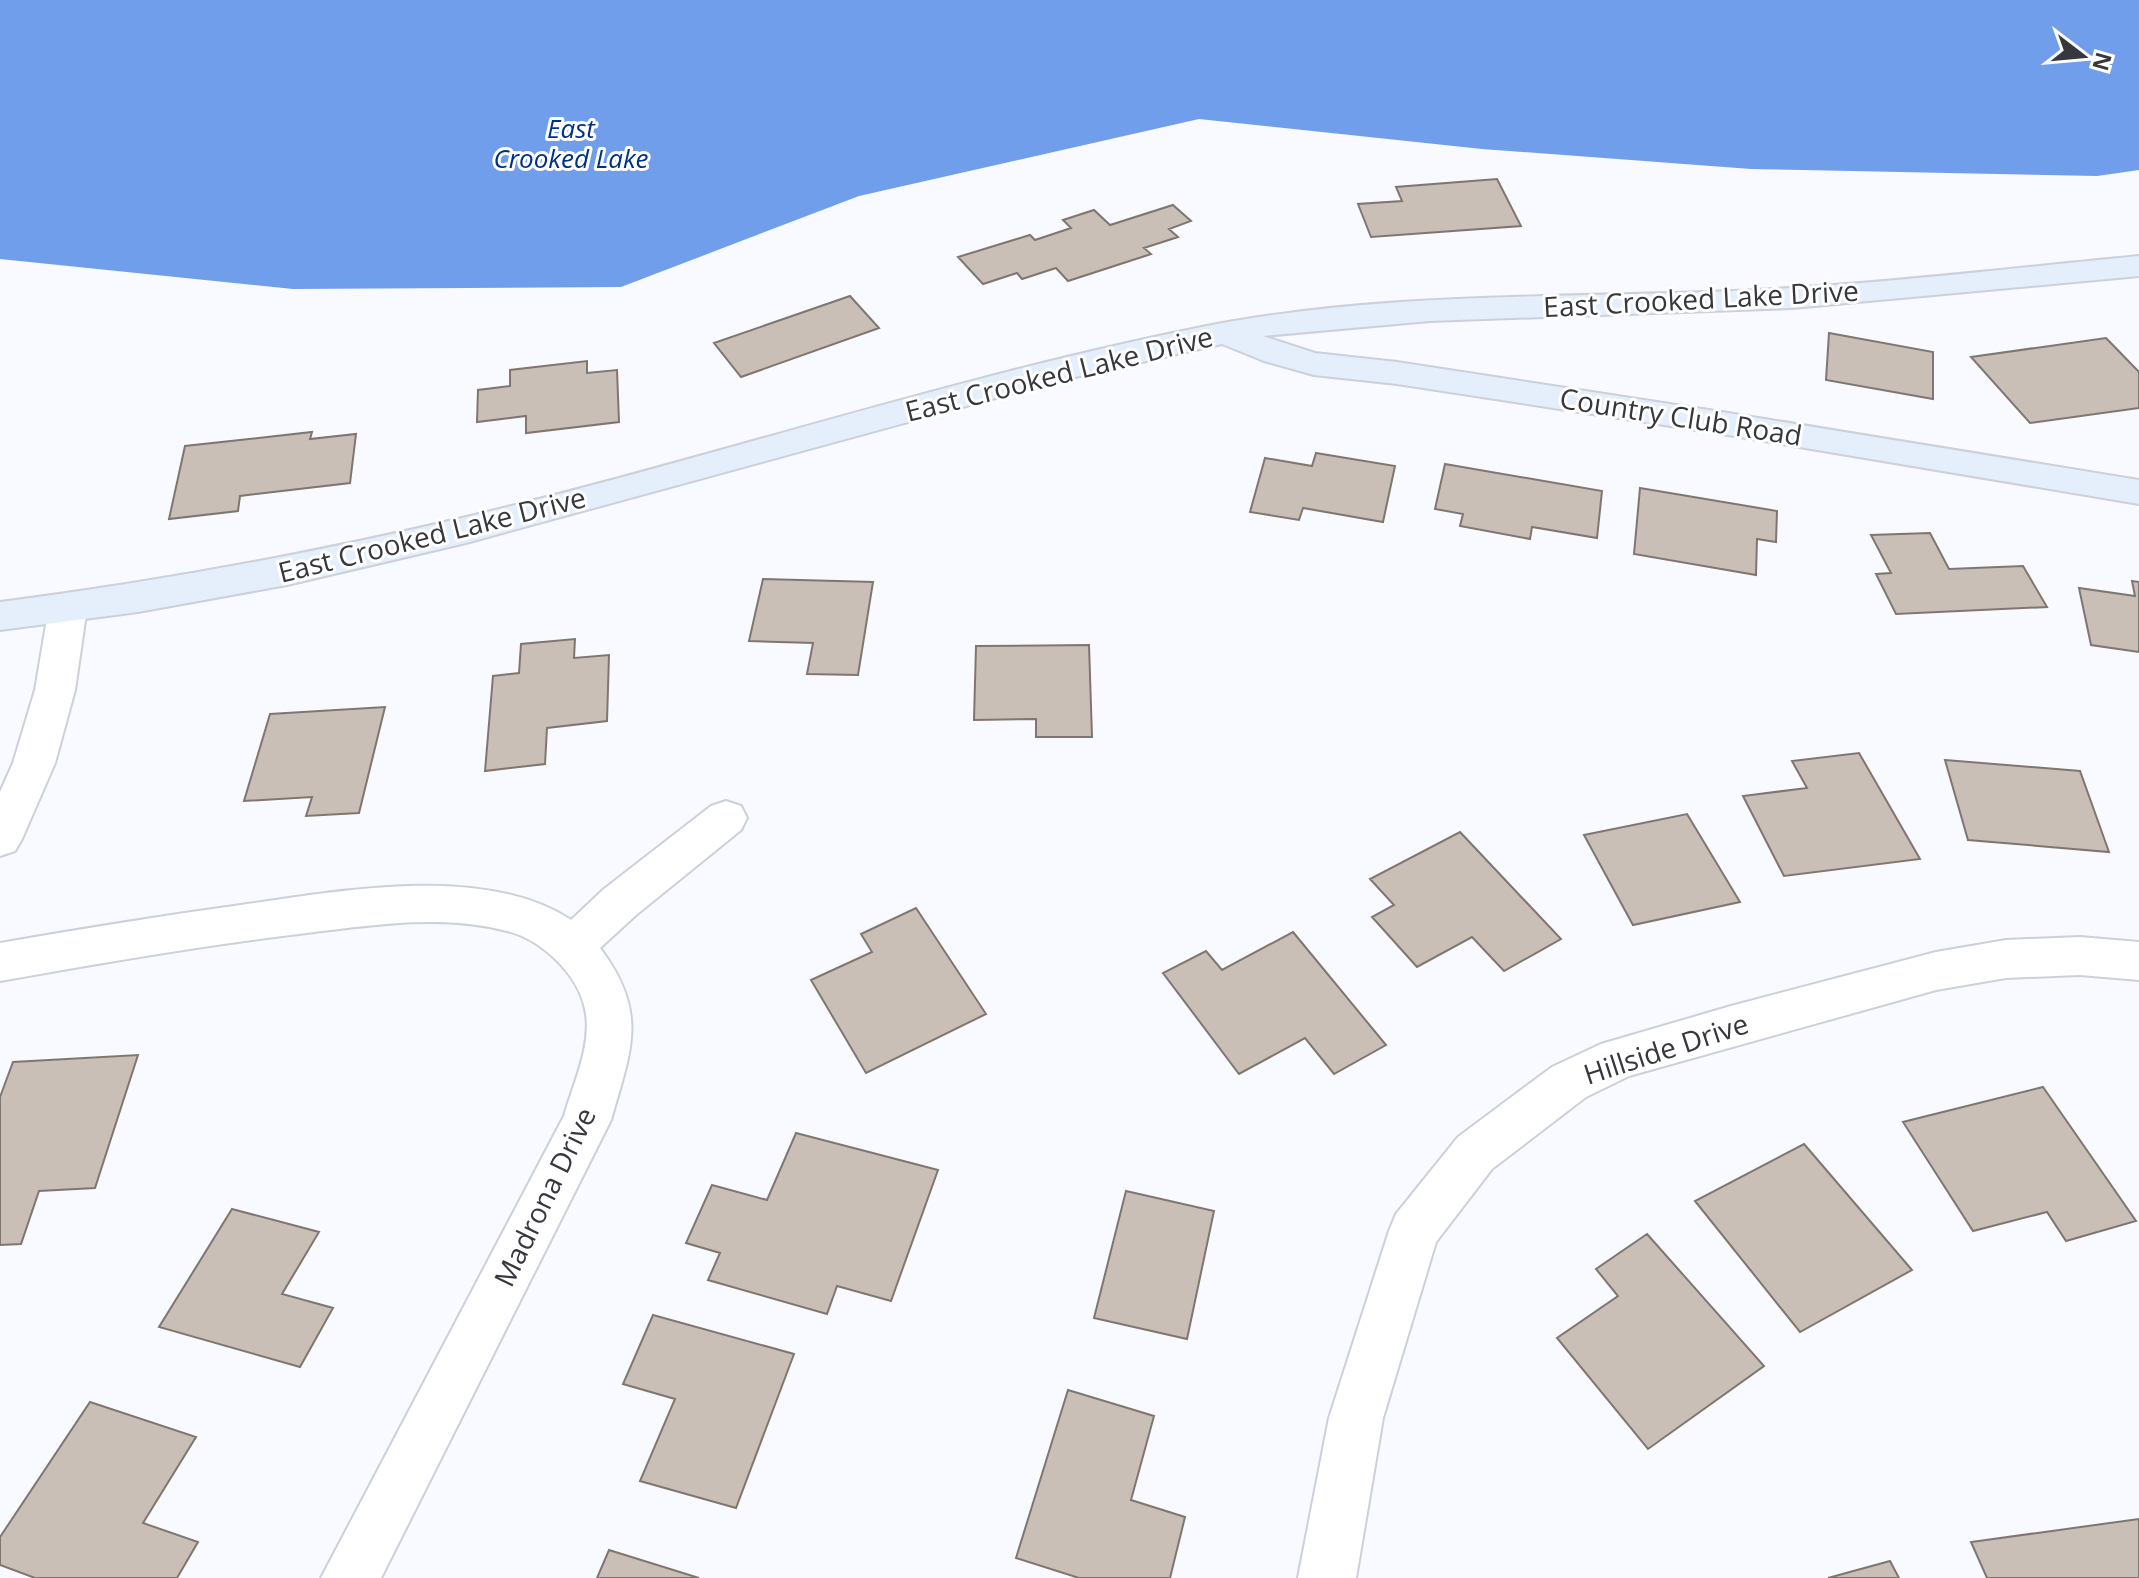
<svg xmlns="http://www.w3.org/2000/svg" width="2139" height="1578" viewBox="0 0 2139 1578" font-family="'Open Sans',sans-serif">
<rect width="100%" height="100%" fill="#f8faff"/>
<path fill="#719eeb" d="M0 0H2139V170L2097 176 1751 169 1482 149 1199 119 859 196 621 287 293 289 0 259Z"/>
<path fill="#c9bfb7" stroke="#7f776f" stroke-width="2" d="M1497 179 1521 226 1371 237 1358 204 1402 201 1396 187Z
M1173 205 1191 221 1169 229 1178 237 1144 248 1151 254 1068 281 1056 268 1022 279 1017 273 983 284 958 257 1030 235 1035 240 1071 228 1063 220 1094 210 1110 225Z
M850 296 879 328 741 377 714 343Z
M1829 333 1933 352V399L1826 380Z
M2106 338 2139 372V408L2030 423 1971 357Z
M587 361V373L617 370 619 422 526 433V416L477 422 478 390 510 386V370Z
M312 432 310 439 356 434 350 483 240 496 238 511 169 519 185 446Z
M1316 453 1395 466 1383 522 1303 508 1299 520 1250 512 1265 458 1312 466Z
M1445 464 1602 491 1597 538 1532 527 1530 539 1460 526 1463 514 1435 509Z
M1640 488 1777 511 1776 542 1757 539 1756 575 1634 554Z
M1930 533 1949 569 2023 566 2047 607 1896 614 1876 574 1891 573 1871 535Z
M763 579 873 582 858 675 807 674 813 643 749 641Z
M2132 581 2139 582V652L2091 645 2079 588 2135 596Z
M575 639 574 658 609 655 607 721 547 728 545 764 485 771 493 676 519 673 521 644Z
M1089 645 1092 737H1036V719L974 720 976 646Z
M385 707 359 813 306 816 312 797 244 801 270 714Z
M1859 753 1920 859 1784 876 1743 796 1807 788 1792 761Z
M1945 760 2080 771 2109 852 1968 840Z
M1687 814 1740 902 1633 925 1584 835Z
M1460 832 1561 939 1504 971 1472 937 1417 967 1372 917 1394 905 1370 879Z
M916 908 986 1014 866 1073 811 980 872 952 861 934Z
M1293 932 1386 1045 1334 1074 1305 1038 1239 1074 1163 973 1206 951 1222 970Z
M138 1055 95 1188 39 1191 21 1244 0 1245V1097L13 1062Z
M2043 1087 2136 1221 2066 1241 2047 1212 1973 1231 1903 1122Z
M796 1133 938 1170 891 1301 837 1286 827 1314 708 1280 720 1253 686 1243 712 1185 767 1200Z
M1804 1144 1912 1270 1800 1332 1695 1201Z
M1126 1191 1214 1211 1187 1339 1094 1318Z
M232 1209 319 1232 282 1294 333 1308 300 1367 159 1327Z
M1647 1234 1764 1366 1648 1449 1557 1338 1618 1296 1596 1269Z
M653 1315 794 1354 736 1508 640 1481 675 1399 623 1384Z
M1068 1390 1154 1416 1131 1500 1185 1517 1170 1578H1079L1016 1558Z
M90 1402 196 1437 143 1523 198 1542 177 1578H35L0 1565V1537Z
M2139 1519V1578H1987L1971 1542Z
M609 1550 699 1578H597Z
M1890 1561 1899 1578H1828Z"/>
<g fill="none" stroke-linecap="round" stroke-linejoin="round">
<g stroke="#ccd0db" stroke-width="4">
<path id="street" d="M68 594 82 598 87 607 75 690 55 763 22 839 15 851 0 856V792L13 763 35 690 49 607 54 598Z
M726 801 741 806 747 818 741 830 636 915 600 948C649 1013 631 1050 611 1120L381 1578H321L564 1116C573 1084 593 1043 585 1009 578 974 541 939 507 931 442 914 372 925 307 933 204 945 102 963 0 981V943C80 929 161 916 241 905 339 891 484 863 571 920L604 889 711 806Z
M2080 937 2139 942V980L2080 975 2006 978 1936 990 1629 1076 1586 1097 1492 1169 1436 1242 1383 1418 1356 1578H1298L1329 1418 1389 1231 1396 1214 1458 1137 1552 1067 1601 1044 1731 1006 1936 952 2006 940Z"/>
</g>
<g stroke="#ccd0db" stroke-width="4">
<path id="secondary" d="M2139 256V276L1793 308 1430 321 1263 336 1315 353 1397 362 1722 412 2139 480V504L1722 434 1397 384 1314 375 1264 361 1222 344 1062 380 466 543 287 585 138 612 0 630V602C156 582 309 554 462 518 706 460 946 379 1192 329 1388 288 1592 300 1791 288 1907 281 2023 267 2139 256Z"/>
</g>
<use href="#street" fill="#fff" fill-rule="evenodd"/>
<use href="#secondary" fill="#e5eefb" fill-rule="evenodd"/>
</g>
<g text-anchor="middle" stroke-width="6" stroke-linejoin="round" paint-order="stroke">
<g font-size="26" font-style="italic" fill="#003188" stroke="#fff">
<text x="571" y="138">East<tspan x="571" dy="30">Crooked Lake</tspan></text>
</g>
<g font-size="28" fill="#37383d" stroke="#fff">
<text transform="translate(1701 299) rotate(-3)" y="10">East Crooked Lake Drive</text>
<text transform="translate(1059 374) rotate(-14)" y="10">East Crooked Lake Drive</text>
<text transform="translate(1681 417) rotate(9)" y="10">Country Club Road</text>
<text transform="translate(432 535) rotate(-14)" y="10">East Crooked Lake Drive</text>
<text transform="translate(1666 1049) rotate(-18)" y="10">Hillside Drive</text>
<text transform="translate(545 1197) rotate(-64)" y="10">Madrona Drive</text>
</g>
</g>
<g transform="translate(2083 56) rotate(106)" stroke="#ffffff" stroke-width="6" paint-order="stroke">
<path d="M0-6L14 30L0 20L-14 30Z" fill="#37383d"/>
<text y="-12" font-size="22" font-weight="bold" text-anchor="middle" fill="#37383d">N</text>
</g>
</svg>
